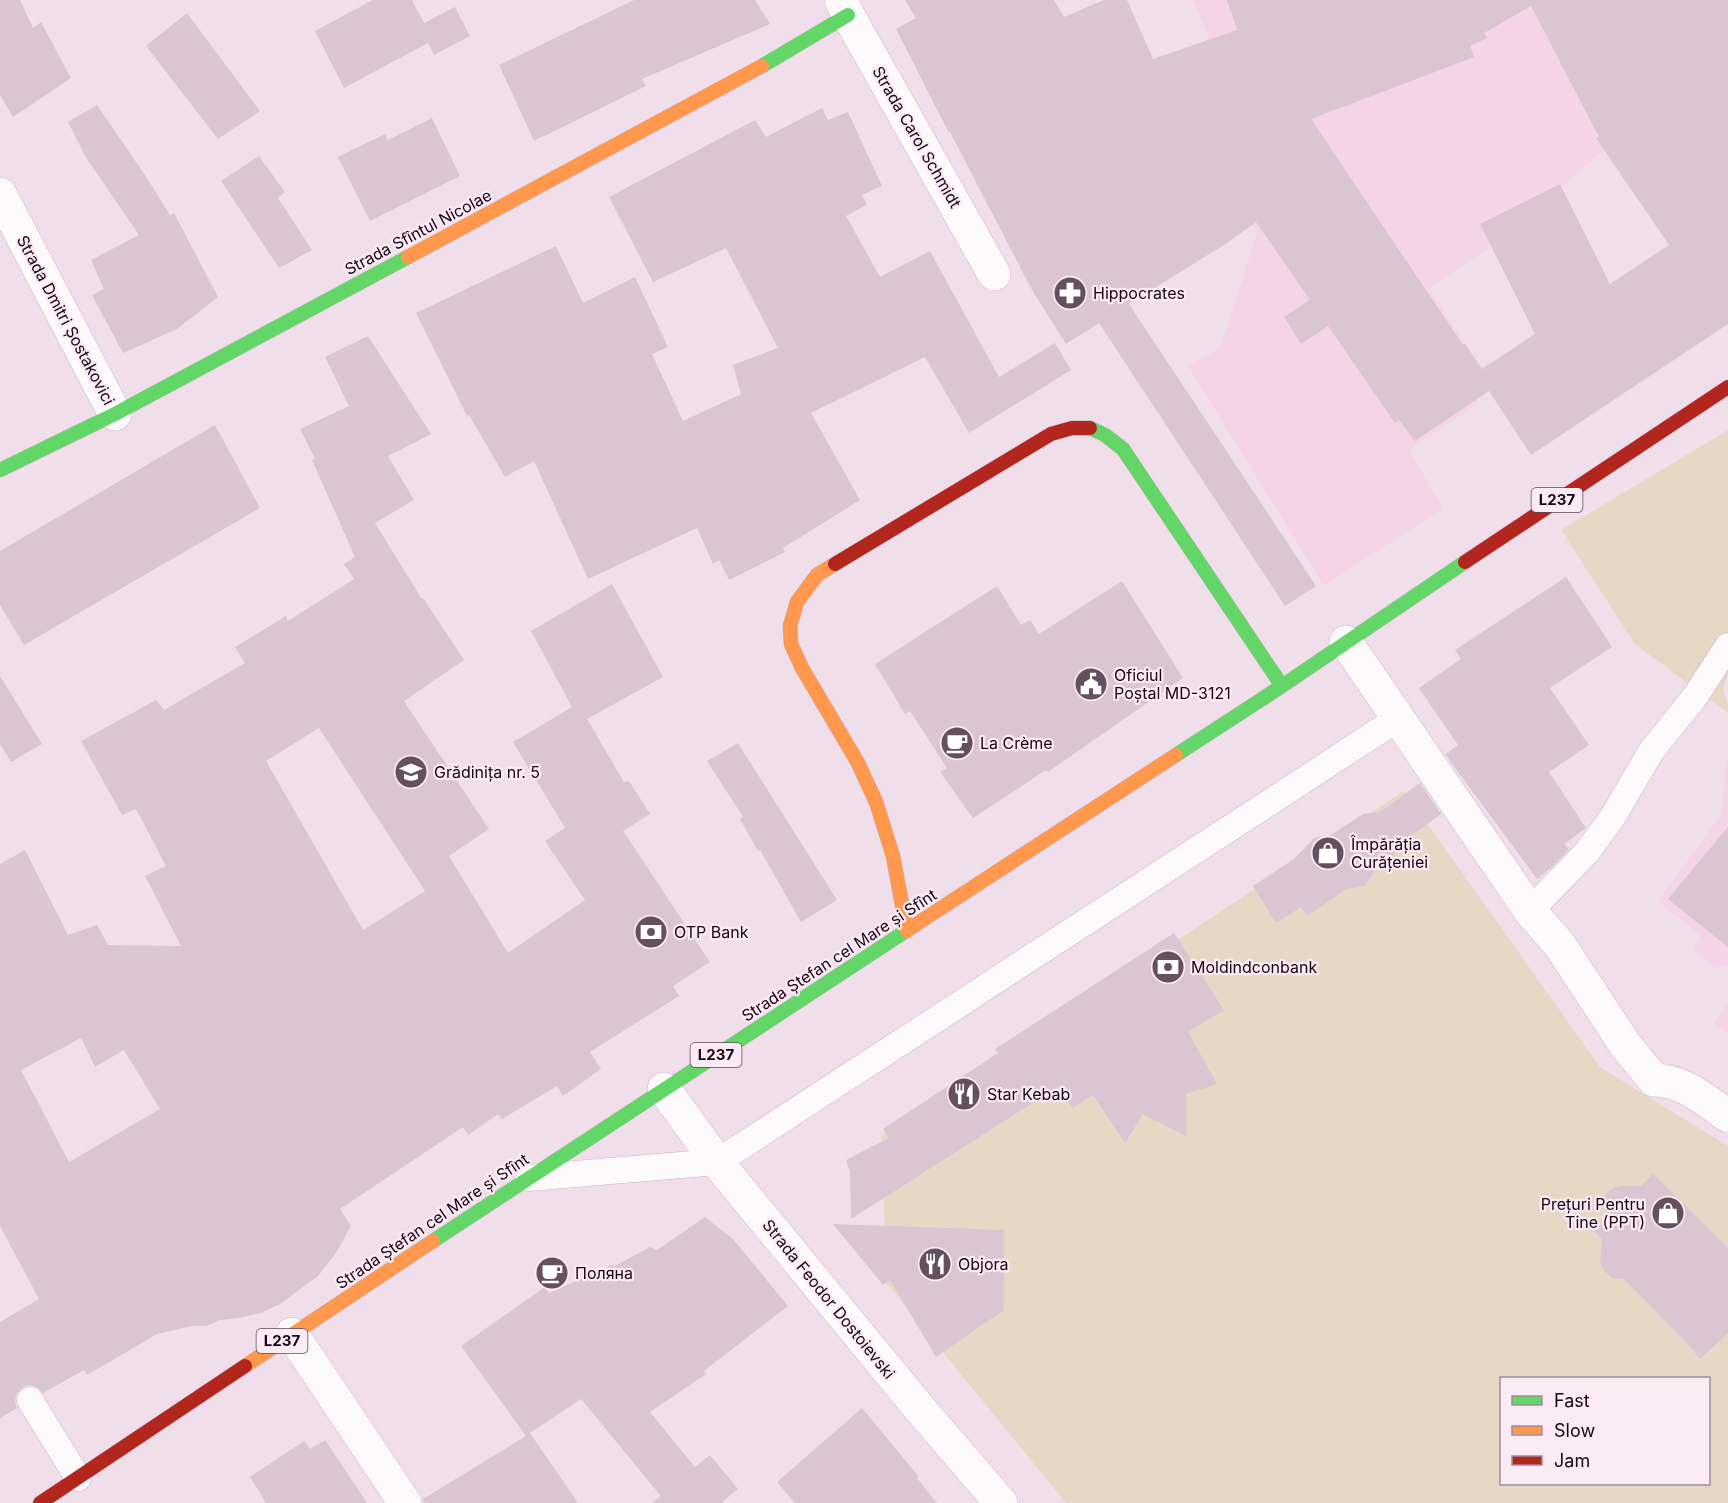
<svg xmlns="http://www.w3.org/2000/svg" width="1728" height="1503" viewBox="0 0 1728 1503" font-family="Inter,sans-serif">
<rect width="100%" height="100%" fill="#f0dfea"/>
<path fill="#f5d3e9" d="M1193 0H1606L1666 93 1557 192 1492 246 1429 288 1480 366 1478 403 1409 450 1443 508 1324 586 1188 366 1220 348 1257 234 1227 185 1194 47 1210 39Z
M1728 752V966L1715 968 1693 949 1701 936 1658 901 1721 815Z
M1728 1003V1034L1714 1023Z"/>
<path fill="#e5d8c4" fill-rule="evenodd" d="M1728 430V674L1723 688 1728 705V713L1635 644 1561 530Z
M1404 791 1600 1067 1728 1146V1503H1066L862 1253 885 1235 881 1135ZM1502 1378H1708V1484H1502Z"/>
<path fill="#dac5d3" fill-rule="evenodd" d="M0 0H20L33 28 41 22 71 78 13 117 0 95Z
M373 0H412L424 23 455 7 470 36 434 55 428 43 344 88 315 31Z
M634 0H755L770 24 642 79 646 86 534 141 499 65Z
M905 0H1054L1064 17 1104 0H1127L1153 59 1237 30 1227 0H1728V324L1531 455 1489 391 1415 441 1399 420 1395 423 1328 326 1301 344 1284 317 1310 300 1256 222 1227 243 1129 304 1316 586 1285 606 1099 323 1066 344 1032 290 950 132 949 133 896 29 916 18ZM1531 6 1599 137 1596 138 1669 245 1610 284 1560 184 1480 224 1535 334 1482 369 1465 344 1463 345 1311 119 1474 57 1470 46 1487 38 1484 33Z
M187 13 260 111 218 139 146 46Z
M97 105 143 172 170 215 174 213 218 297 177 329 123 353 92 295 104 289 91 260 139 235 85 156 68 122Z
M822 108 828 120 848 112 882 186 862 195 867 205 846 216 880 277 930 251 999 377 1055 343 1071 370 969 433 925 357 811 413 860 500 783 548 785 552 729 580 719 560 713 564 697 528 588 579 534 461 505 477 469 415 467 416 416 313 556 246 583 303 635 277 668 347 652 354 683 421 741 394 733 365 778 348 726 248 653 282 609 197 755 120 766 137Z
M432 118 460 176 370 221 338 157 385 134 388 140Z
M259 156 285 192 278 198 312 250 279 268 221 181Z
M368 336 431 434 388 456 414 500 375 523 422 599 423 598 464 660 404 701 489 829 449 856 508 953 585 900 545 841 565 828 513 742 572 707 531 631 612 584 663 677 587 719 624 782 629 781 650 814 623 831 710 962 673 986 679 996 590 1052 601 1069 563 1096 557 1086 502 1119 498 1114 468 1135 463 1127 340 1209 351 1226 336 1253 318 1276 280 1304 261 1313 238 1318 220 1320 206 1326H192L157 1334 87 1375 84 1370 43 1393 37 1387 29 1385 23 1387 17 1393 15 1401 17 1408 0 1418V1322L39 1299 0 1226V864L25 850 68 935 97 925 108 945 181 946 145 876 166 866 136 809 122 815 81 741 156 700 164 710 245 663 235 647 286 616 288 621 354 579 344 564 355 557 312 460 315 459 300 429 349 406 325 357ZM319 728 425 891 363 930 266 761ZM81 1038 95 1067 124 1050 160 1109 69 1162 21 1070Z
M215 425 260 508 24 645 0 605V551Z
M1566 577 1612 647 1550 688 1589 745 1549 772 1586 828 1564 844 1569 849 1551 868 1537 879 1450 761 1446 754 1458 745 1419 688 1461 659 1455 650Z
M1122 581 1183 678 1048 772 1046 770 973 818 940 772 947 768 910 711 905 714 875 664 997 586 1021 625 1030 620 1039 634Z
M0 676 42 744 11 762 0 744Z
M738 743 837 900 801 922 760 850 758 851 740 819 743 817 707 761Z
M1420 783 1441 814 1404 841 1407 845 1377 867 1365 886 1346 889 1307 916 1301 907 1276 923 1253 886 1294 859 1314 838 1331 835 1363 814 1380 812Z
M1728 827V947L1668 899Z
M1174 933 1224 1010 1188 1032 1217 1084 1186 1094V1136L1143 1114 1125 1143 1093 1095 1072 1108 1059 1086 851 1219 850 1172 846 1160 889 1138 883 1129 998 1053 995 1049Z
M1653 1174 1728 1248V1333L1700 1359 1686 1342 1624 1279 1612 1278 1602 1268 1600 1261 1602 1239 1594 1231 1606 1219 1604 1196 1613 1188 1621 1186H1641Z
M705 1217 733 1239 788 1306 704 1371 706 1374 650 1412 695 1467 710 1455 738 1489 722 1502 724 1503H652L661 1496 581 1399 530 1433 578 1503H424L423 1499 526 1436 461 1346 545 1287 549 1293 612 1265 615 1266 650 1247 657 1250Z
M833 1224 1004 1230V1310L936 1357 890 1280 883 1285Z
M862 1408 919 1477 917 1478 937 1503H795L777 1482Z
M325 1440 367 1503H266L250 1477 304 1441 310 1449Z"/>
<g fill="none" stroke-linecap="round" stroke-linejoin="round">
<g stroke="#cbb6c4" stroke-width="27">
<path id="lane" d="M1530 911 1587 852 1612 818 1652 750 1694 698 1728 646
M528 1178 717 1162 1399 718
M30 1400 78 1478"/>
</g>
<g stroke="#cbb6c4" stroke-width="34">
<path id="street" d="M841 0 848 15 994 274
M0 194 115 414
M1346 642 1530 911 1559 944 1626 1046 1654 1080C1683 1080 1705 1100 1728 1116
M664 1089 717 1162 920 1409 1001 1503
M292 1334 405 1503"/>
</g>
<g stroke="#cbb6c4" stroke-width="15">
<path id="fast" d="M762 66 848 15
M1090 428 1105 435 1123 449 1282 686
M0 470 115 414 408 257
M1176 755 1282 686 1465 562
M433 1241 909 929"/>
</g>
<g stroke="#cbb6c4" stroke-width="15">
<path id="slow" d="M408 257 762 66
M835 564 817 575 797 602 790 626 791 644 802 668 858 763 876 802 893 856 907 931
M909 929 1176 755
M245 1366 433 1241"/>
</g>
<g stroke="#cbb6c4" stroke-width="15">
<path id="jam" d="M1465 562 1728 387
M835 564 1051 434 1072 428H1090
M40 1503 245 1366"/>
</g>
<use href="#lane" stroke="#fdfafc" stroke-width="26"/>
<use href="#street" stroke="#fdfafc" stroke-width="33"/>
<use href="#fast" stroke="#63d668" stroke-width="14"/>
<use href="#slow" stroke="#ff974d" stroke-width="14"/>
<use href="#jam" stroke="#b3261e" stroke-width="14"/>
</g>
<defs>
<g id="pharmacy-disc" transform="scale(1.725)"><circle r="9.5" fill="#64505e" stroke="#faebf5"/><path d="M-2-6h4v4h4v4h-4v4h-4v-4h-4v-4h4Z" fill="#fff"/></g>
<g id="civic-disc" transform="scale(1.725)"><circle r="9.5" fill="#64505e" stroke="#faebf5"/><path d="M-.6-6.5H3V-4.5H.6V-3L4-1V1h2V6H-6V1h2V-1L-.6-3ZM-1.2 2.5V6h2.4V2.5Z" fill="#fff"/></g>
<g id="cafe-disc" transform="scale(1.725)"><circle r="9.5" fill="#64505e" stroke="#faebf5"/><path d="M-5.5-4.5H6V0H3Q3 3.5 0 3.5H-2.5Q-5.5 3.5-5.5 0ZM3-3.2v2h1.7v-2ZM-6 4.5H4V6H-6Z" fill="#fff"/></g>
<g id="school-disc" transform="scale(1.725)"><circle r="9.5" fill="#64505e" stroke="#faebf5"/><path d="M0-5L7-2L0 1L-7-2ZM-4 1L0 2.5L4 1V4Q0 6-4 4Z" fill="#fff"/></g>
<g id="shop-disc" transform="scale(1.725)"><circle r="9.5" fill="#64505e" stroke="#faebf5"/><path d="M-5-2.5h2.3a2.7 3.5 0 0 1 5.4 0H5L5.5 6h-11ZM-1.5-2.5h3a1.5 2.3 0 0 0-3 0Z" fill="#fff"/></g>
<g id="bank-disc" transform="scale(1.725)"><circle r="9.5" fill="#64505e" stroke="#faebf5"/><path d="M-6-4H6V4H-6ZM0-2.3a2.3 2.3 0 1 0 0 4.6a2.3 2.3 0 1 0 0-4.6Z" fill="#fff"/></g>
<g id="restaurant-disc" transform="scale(1.725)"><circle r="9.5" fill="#64505e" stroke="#faebf5"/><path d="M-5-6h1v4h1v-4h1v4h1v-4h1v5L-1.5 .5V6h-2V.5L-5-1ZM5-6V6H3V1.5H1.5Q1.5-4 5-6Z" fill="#fff"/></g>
</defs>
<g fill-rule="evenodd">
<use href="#pharmacy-disc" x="1070" y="293"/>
<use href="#civic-disc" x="1091" y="684"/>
<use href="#cafe-disc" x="957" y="743"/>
<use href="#school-disc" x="411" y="772"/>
<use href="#shop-disc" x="1328" y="853"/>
<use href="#bank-disc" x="651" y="932"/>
<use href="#bank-disc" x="1168" y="967"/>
<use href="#restaurant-disc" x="964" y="1094"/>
<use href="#shop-disc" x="1668" y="1213"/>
<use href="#restaurant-disc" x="935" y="1264"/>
<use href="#cafe-disc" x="552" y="1273"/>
</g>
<g text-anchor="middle" stroke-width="4.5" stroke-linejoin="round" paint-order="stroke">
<g fill="#faebf5" stroke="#5c4957" stroke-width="1.5">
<rect x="1531.5" y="488" width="51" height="24" rx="4.5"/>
<rect x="690.5" y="1043" width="51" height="24" rx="4.5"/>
<rect x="256.5" y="1329" width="51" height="24" rx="4.5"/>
</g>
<g font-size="15" font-weight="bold" fill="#190313">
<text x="1557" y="505">L237</text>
<text x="716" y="1060">L237</text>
<text x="282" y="1346">L237</text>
</g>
<g font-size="16" fill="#190313" stroke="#faebf5">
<text transform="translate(917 137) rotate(60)" y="6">Strada Carol Schmidt</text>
<text transform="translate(418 232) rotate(-28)" y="6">Strada Sfîntul Nicolae</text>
<text transform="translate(66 320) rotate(62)" y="6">Strada Dmitri Șostakovici</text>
<text transform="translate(839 955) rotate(-33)" y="6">Strada Ștefan cel Mare și Sfînt</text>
<text transform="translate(432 1221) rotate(-34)" y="6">Strada Ștefan cel Mare și Sfînt</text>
<text transform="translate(829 1299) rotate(51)" y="6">Strada Fеodor Dostoievski</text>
</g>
<g font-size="16" fill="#190313" stroke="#faebf5" text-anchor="start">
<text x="1093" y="299">Hippocrates</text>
<text x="1114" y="681">Oficiul<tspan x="1114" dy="18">Poștal MD-3121</tspan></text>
<text x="980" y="749">La Crème</text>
<text x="434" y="778">Grădinița nr. 5</text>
<text x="1351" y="850">Împărăția<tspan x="1351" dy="18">Curățeniei</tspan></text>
<text x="674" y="938">OTP Bank</text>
<text x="1191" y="973">Moldindconbank</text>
<text x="987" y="1100">Star Kebab</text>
<text x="1645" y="1210" text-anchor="end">Prețuri Pentru<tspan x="1645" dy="18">Tine (PPT)</tspan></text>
<text x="958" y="1270">Objora</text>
<text x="575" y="1279">Поляна</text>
</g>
</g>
<rect x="1500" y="1377" width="210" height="108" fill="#faebf5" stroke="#a08e9b" stroke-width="1.5"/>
<rect x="1512" y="1396" width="30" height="9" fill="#63d668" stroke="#a08e9b" stroke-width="1.5"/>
<text x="1554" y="1407" font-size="18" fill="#190313">Fast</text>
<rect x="1512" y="1426" width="30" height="9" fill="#ff974d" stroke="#a08e9b" stroke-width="1.5"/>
<text x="1554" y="1437" font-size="18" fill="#190313">Slow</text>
<rect x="1512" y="1456" width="30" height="9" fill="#b3261e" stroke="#a08e9b" stroke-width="1.5"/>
<text x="1554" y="1467" font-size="18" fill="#190313">Jam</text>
</svg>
